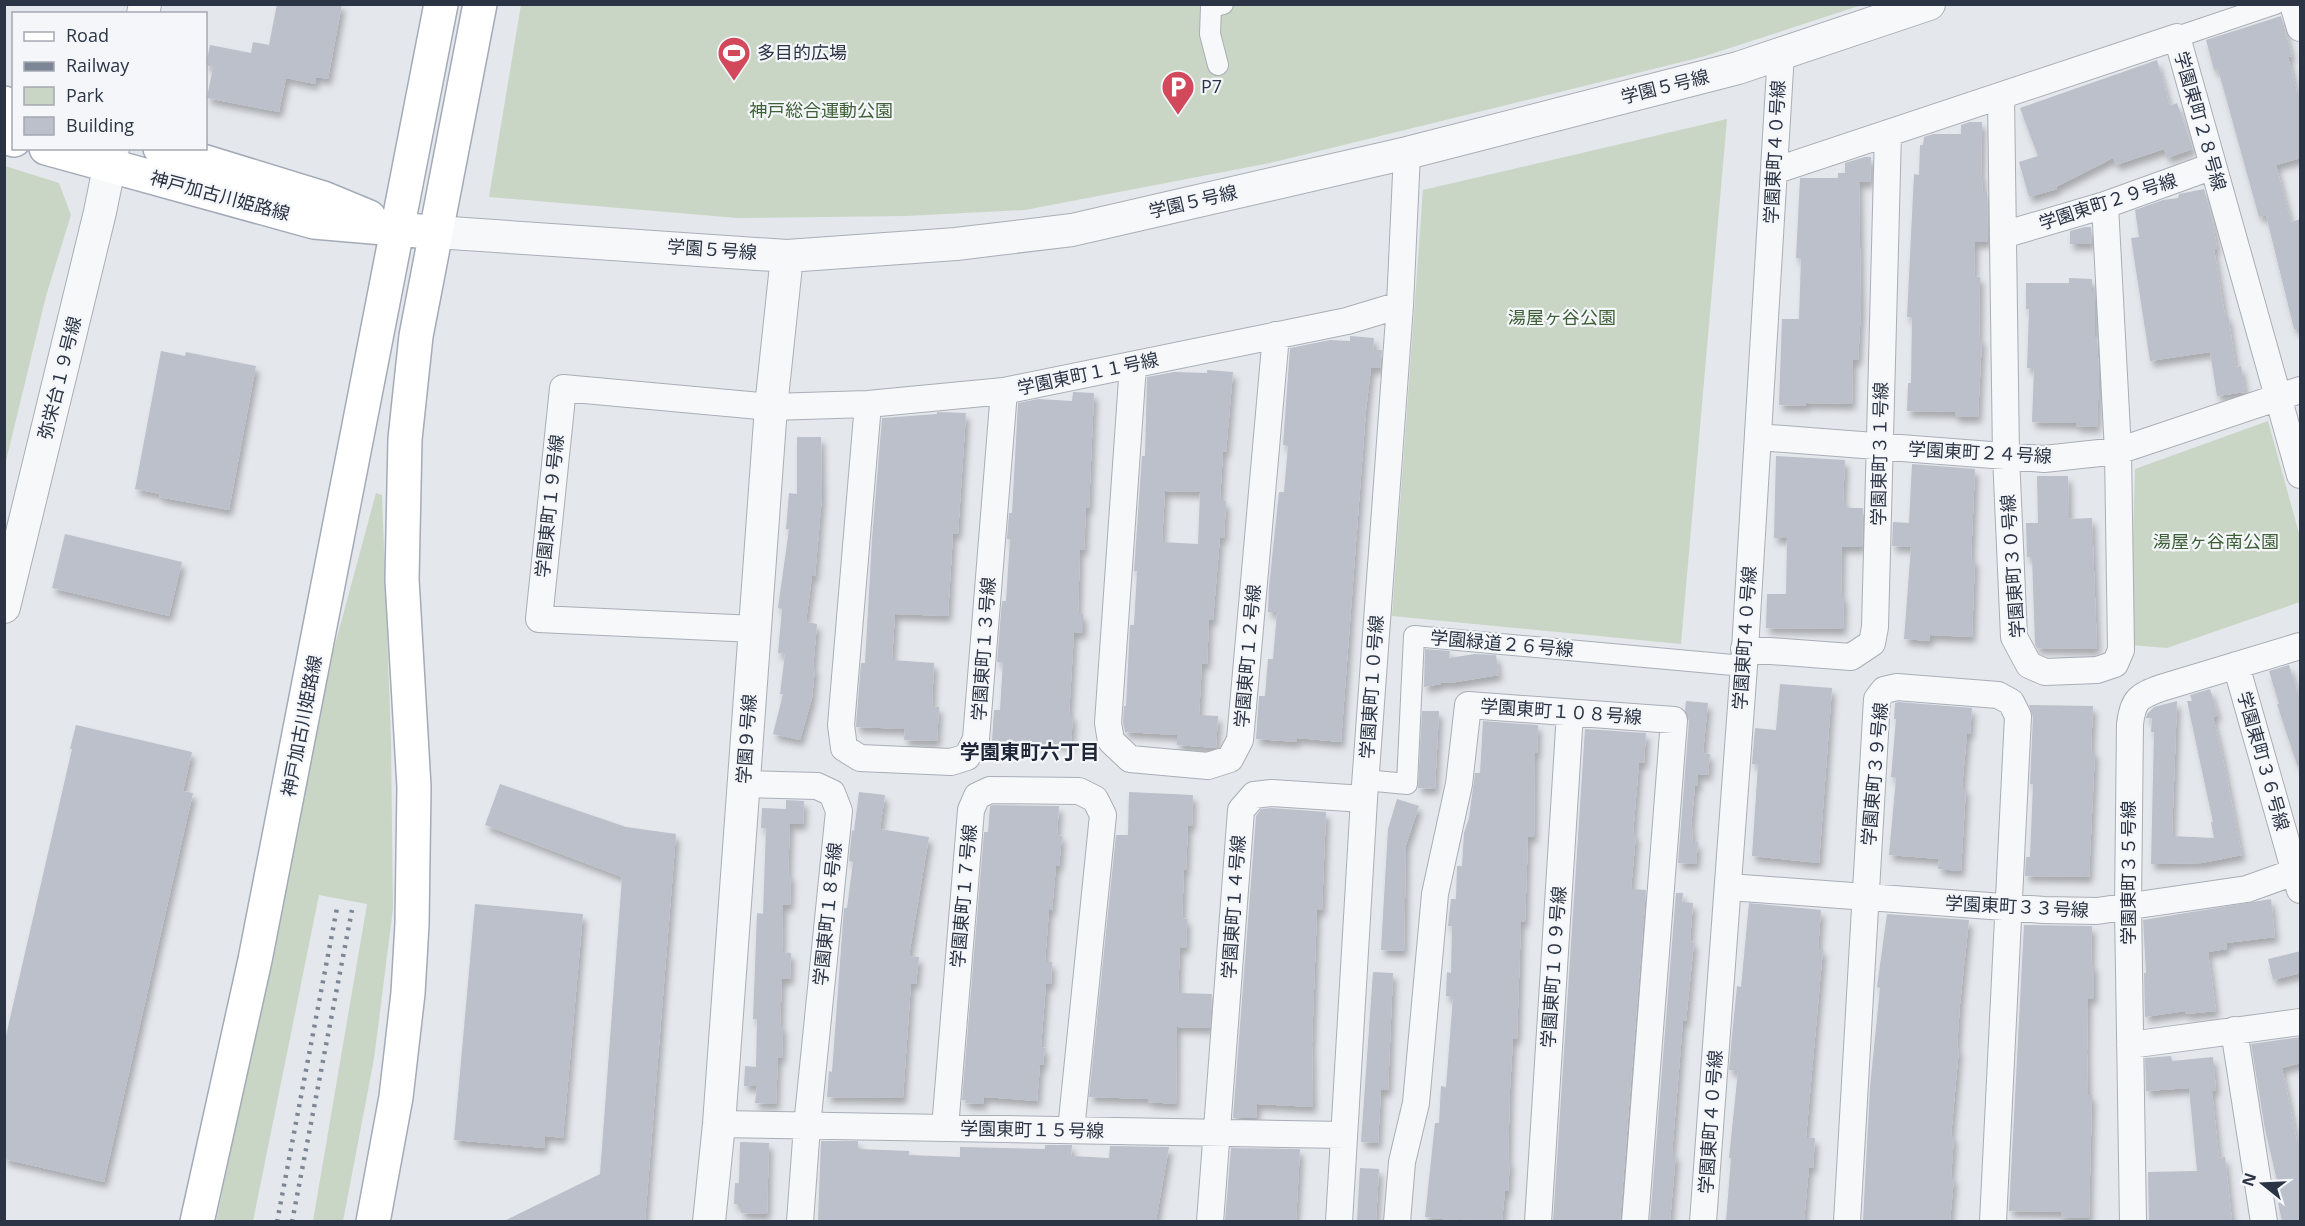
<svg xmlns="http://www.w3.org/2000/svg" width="2305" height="1226" viewBox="0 0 2305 1226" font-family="'Open Sans','Noto Sans JP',sans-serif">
<defs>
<filter id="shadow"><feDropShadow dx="3.5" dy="6" stdDeviation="3" flood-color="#0004"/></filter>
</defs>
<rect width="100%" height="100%" fill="#e4e7ec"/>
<path fill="#c9d6c5" d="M521 5H1862L1702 57 1270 163 1025 210 906 216 737 218 489 197Z
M1727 119 1681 644 1392 616 1423 190Z
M5 166 59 183 71 215 46 296 5 465Z
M2268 421 2300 537V602L2167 648 2130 645 2135 469Z
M376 493 382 495 391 740 393 909 374 1059 343 1221H313L367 904 319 895 253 1221 216 1222 285 889 323 689Z"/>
<path fill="#bbc0ca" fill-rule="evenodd" filter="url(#shadow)" d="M277 4H342L328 79 316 77 315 84 286 78 279 112 207 98 213 67 206 65 210 45 251 53 253 42 269 45Z
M2281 16 2292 56 2288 57 2297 92 2301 91V158L2276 165 2291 222 2301 219V329H2294L2266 215 2259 217 2218 69 2214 70 2206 40Z
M2157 60 2170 106 2177 103 2193 149 2167 158 2164 149 2116 165 2113 158 2056 187 2057 189 2029 197 2019 162 2038 156 2020 108Z
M1970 122H1982L1981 177H1983L1982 191H1987L1988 242H1975L1974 276 1980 277 1979 339H1982L1978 417H1955V412L1907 411 1908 383H1911L1912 317H1907L1914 174 1919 175 1920 145H1923L1924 137 1933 134H1961V125Z
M1865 157H1871L1870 182H1859L1861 311 1858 360H1853L1852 404 1806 403V406L1779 405 1782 319H1799L1801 258H1796L1800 178H1838V173H1845V163Z
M2204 189 2212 219 2217 248 2214 249 2225 316 2228 315 2236 367 2241 366 2245 392 2217 396 2210 352 2150 361 2131 238 2139 237 2135 210 2163 200 2178 198 2179 194Z
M2085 227H2091L2092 244H2070V231Z
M2069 278 2092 279V291H2095V337L2097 338 2099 375 2097 427 2076 426V423L2032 422 2034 368H2027L2029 309H2026V283H2069Z
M1350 336 1374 338 1373 350H1382L1380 368H1371L1366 410 1341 742 1297 738V742L1256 739 1259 696H1265L1268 659H1273L1277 612H1268L1269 587 1279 492H1284L1288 446 1283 445 1290 348 1330 340 1350 341Z
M161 351 185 356 186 352 256 366 229 510 159 497 160 494 135 489Z
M1207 370 1233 372 1226 452 1223 451 1220 501H1226L1224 538 1220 537 1213 620H1209L1207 664 1202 663 1199 715 1218 716 1216 748 1177 745V735L1125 732 1123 722 1124 706H1126L1130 625H1134L1137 571H1134L1142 456H1145L1147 377 1174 372 1207 373ZM1165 491 1200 492 1198 544 1162 542Z
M1073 392 1094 393 1089 508H1086L1084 550H1080L1078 614H1083V633L1074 632 1069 715H1073L1071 744 992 742 994 710H1000L1003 662H997L1002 601H1006L1010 539H1007L1009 513H1012L1018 403 1038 399 1072 401Z
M937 412 966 413 958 534 953 533 948 616 895 614 892 660 934 663 932 706 939 707 937 741 904 740 905 729 856 727V725L861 663H865L872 539 882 418 937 414Z
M797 437H821L822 496 815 576H812L806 622 817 624 813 668H815L812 698 800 740 773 734 783 694H780L785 654 778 653 782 609 778 608 789 529H786L789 493 797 494Z
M1776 456 1845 460 1843 502H1846V508H1863L1862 547H1842L1841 596H1844L1843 629 1766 628 1767 594H1786L1787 538H1774Z
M1912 464 1975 469 1971 559H1975L1972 637 1930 635V641L1904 639 1911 547 1892 546 1893 522 1909 523Z
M2037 476H2068L2069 519 2092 518 2097 649 2037 648 2035 644 2032 557H2027L2026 523H2038Z
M65 534 182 562 169 616 52 588Z
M1425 649 1450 651 1449 658 1475 654 1496 655 1499 675 1450 683 1441 682V684L1424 687Z
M2289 665 2301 702V765H2297L2277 704H2279L2269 671Z
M1780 684 1832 688 1819 863 1752 856 1758 764H1752L1755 728 1776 730Z
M2210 689 2218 715 2213 717 2222 754 2242 855 2202 863 2151 864 2154 732H2151L2152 718H2146L2147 714 2154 707 2177 701 2172 836 2214 838 2211 822H2213L2187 701H2192L2190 695Z
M1686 701 1708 703 1703 753 1710 754 1708 775 1698 774V786L1695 785 1691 828H1693L1692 842H1698L1696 864 1678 863 1689 721 1685 711Z
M1898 702 1972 708 1970 734H1967L1962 788H1966L1961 871 1938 869 1939 859 1889 855 1896 778 1891 777 1896 719H1894L1895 703Z
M2029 705 2093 706 2091 751H2095L2089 877 2025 876 2026 857H2030L2033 784H2030L2033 717Z
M1422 711H1439L1435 789 1418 788Z
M1483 721 1538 725 1537 753H1535L1534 837H1528L1525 922 1521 921 1517 1039H1513L1510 1089 1508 1161H1510L1508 1191H1505L1502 1221 1460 1219 1459 1221 1425 1217 1435 1123H1439L1441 1086 1446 1087 1453 997 1446 996 1447 972 1451 973 1452 926H1448L1451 899H1456L1457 866H1462L1464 833 1469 818 1475 773H1480Z
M76 725 192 752 183 791 193 793 104 1182 4 1159V1044L72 749H70Z
M1585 729 1646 733 1644 763H1639L1633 834H1636L1631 889 1646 890 1620 1221H1553Z
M500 784 626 827 676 834 645 1221H504L600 1174 622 877 485 825Z
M859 792 885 795 880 829 929 837 909 956 919 957 916 984 911 983 903 1098 827 1097 829 1071 832 1072 844 908H847L853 862 849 861 852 830 854 831Z
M1129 792 1193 795 1192 826 1188 825 1186 870H1184L1182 918 1187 919 1186 948 1180 947 1178 993 1212 994 1210 1028 1177 1027 1176 1104 1148 1102V1099L1089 1097 1116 835H1128Z
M1397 799 1419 806 1406 845 1404 951 1381 950 1388 829Z
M786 800 804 801 803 824H790L788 875H791L790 905H783L782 952 791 953 790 979H782L780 1026H783L782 1058 778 1057 776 1104 755 1103 757 1086H744L745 1066 756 1067 757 1019H753L757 913 763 914 766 828H761L762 808 786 809Z
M993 805 1059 806 1057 835 1062 836 1059 866H1056L1052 910H1049L1045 962H1052L1051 984H1046L1041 1047 1045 1048 1043 1065H1040L1037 1101 984 1097 983 1104 966 1103V1100H962L984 832H988L990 806Z
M1272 808 1326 812 1322 910H1317L1312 1044 1313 1107 1257 1104 1256 1118H1233L1256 816 1261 809Z
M1676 893H1683L1682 902 1693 903 1690 941 1694 942 1686 1021H1683L1672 1154H1676L1670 1221H1650Z
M2271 899 2275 937 2226 943 2227 949 2208 952 2216 1011 2186 1014 2185 1011 2145 1017 2144 973H2146L2143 920Z
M1749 903 1821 910 1818 949H1823L1806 1138H1815L1813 1168 1809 1167 1804 1221H1726L1731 1158H1729L1738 1071 1729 1070 1732 1036 1737 986 1741 987Z
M475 904 583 914 563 1138 545 1136 544 1148 454 1140Z
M1887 914 1969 920 1960 1004 1957 1048H1959L1951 1136H1954L1951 1178H1954L1950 1221H1863L1870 1087 1880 988 1877 987Z
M2024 925 2092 926 2091 965H2094V999L2088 998 2087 1052 2088 1095H2092L2089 1218 2061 1217V1212L2009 1211Z
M2301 951V973L2273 980 2268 959Z
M1373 972 1393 973 1388 1090H1381L1378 1143 1361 1142Z
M2301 1037V1063L2282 1068 2297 1141 2301 1140V1221H2282L2278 1203 2282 1202 2265 1129 2251 1044Z
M2171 1056 2172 1061 2213 1057 2216 1090 2212 1091 2219 1158 2225 1157 2232 1221H2149L2148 1172 2197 1171 2189 1088 2146 1091 2145 1058Z
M821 1141H858V1149L909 1151V1155L960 1157V1147L1045 1149V1145H1072L1071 1156 1109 1158 1110 1146 1169 1147 1156 1221 948 1220V1221H818Z
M740 1142 769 1143 767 1214 741 1213V1204H734L735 1183H739Z
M1231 1148 1300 1149 1296 1221H1225Z
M1360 1168 1379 1169 1376 1221H1357Z"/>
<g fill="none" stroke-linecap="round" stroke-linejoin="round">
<g stroke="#a9aeb7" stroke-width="22">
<path id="pedestrian" d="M2177 37 2275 4
M1218 65 1210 34 1211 7 1223 4
M1365 780 1407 784 1414 636 1744 666"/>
</g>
<g stroke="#a9aeb7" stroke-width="28">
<path id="minor" d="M2293 4 2300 28
M2001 96 2006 456 2014 637 2029 665 2045 672 2097 670 2115 664 2121 650 2118 451 2105 205
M1774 171 2177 37 2300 475
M2003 235 2105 205 2213 166
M1133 365 1108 723 1111 741 1130 759 1208 766 1230 759 1240 740 1276 335
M868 404 841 725 844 748 860 758 951 762 967 757 976 739 1004 391
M1758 437 2044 459 2118 451 2300 390
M755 629 539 619 563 388 771 407 868 404 1004 391 1347 321 1400 305
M1744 649 1851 657 1872 643 1875 627 1888 133
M2236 665 2300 890
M743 784 817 786 832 793 839 811 807 1126 800 1222
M1729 887 2044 910 2097 911 2247 889 2300 870
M2234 1030 2264 1222
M2130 1045 2300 1022
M719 1124 1344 1135
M945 1128 971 810 977 796 990 790 1079 791 1095 799 1103 815 1071 1130
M1210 1222 1241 810 1254 795 1272 793 1364 799
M1339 1222 1364 799 1400 305 1407 153
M1397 1222 1402 1162 1416 1103 1435 894 1459 784 1468 705 1674 720 1635 1222
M1538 1222 1570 713
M1703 1222 1744 666 1781 53
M1847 1222 1877 699 1884 690 1897 687 1998 695 2011 702 2018 716 1993 1222
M2133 1222 2128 907 2130 724C2133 699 2139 696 2161 688L2300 646"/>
</g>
<g stroke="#a9aeb7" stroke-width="34">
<path id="tertiary" d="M143 14 145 4
M436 232 787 256 956 244 1072 230 1407 153 1738 68 1929 4
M4 607 100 212 113 148
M709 1222 719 1124 771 407 787 256"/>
</g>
<g stroke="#a3abb8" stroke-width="36">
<path id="primary" d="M4 103 14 106
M4 137 14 140
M46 148 314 222 419 231
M160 148 323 198 369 217
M197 1222 255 960 441 4
M373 1222 396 1097 408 993 412 924 414 787 402 579 405 439 416 336 480 4"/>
</g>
<use href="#pedestrian" stroke="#f7f8fa" stroke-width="20"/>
<use href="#minor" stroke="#f7f8fa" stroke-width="26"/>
<use href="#tertiary" stroke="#f7f8fa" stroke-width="32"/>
<use href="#primary" stroke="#fff" stroke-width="33"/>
<path stroke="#7d8696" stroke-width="4.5" stroke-dasharray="3 6" stroke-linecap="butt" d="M277 1222 337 908
M292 1222 352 910"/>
</g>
<defs>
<g id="stadium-pin" transform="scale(1.725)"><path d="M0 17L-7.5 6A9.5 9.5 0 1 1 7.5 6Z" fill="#d1495b" stroke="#f4f6f9"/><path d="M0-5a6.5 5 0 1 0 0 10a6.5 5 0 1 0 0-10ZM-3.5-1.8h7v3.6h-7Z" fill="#fff"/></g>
<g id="parking-pin" transform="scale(1.725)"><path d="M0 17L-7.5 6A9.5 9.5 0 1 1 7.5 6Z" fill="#d1495b" stroke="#f4f6f9"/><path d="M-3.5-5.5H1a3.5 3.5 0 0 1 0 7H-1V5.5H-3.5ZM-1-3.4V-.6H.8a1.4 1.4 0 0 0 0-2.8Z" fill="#fff"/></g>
</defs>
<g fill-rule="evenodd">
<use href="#stadium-pin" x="734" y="53"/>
<use href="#parking-pin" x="1178" y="87"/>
</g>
<g text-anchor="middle" stroke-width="4.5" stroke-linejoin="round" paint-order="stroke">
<g font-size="18" fill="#2b3445" stroke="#f4f6f9" text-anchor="start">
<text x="757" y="59">多目的広場</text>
<text x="1201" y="93">P7</text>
</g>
<g font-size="18" fill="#2b3445" stroke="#f4f6f9">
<text transform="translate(1665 87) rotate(-14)" y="6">学園５号線</text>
<text transform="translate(2200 121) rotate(74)" y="6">学園東町２８号線</text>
<text transform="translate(1775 152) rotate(-87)" y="6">学園東町４０号線</text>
<text transform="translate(220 196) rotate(15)" y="6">神戸加古川姫路線</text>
<text transform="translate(1193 202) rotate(-13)" y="6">学園５号線</text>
<text transform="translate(2108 202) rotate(-18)" y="6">学園東町２９号線</text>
<text transform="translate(712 250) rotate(4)" y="6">学園５号線</text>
<text transform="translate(1088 374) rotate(-12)" y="6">学園東町１１号線</text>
<text transform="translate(60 378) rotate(-76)" y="6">弥栄台１９号線</text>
<text transform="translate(1980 453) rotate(3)" y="6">学園東町２４号線</text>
<text transform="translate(1880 454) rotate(-89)" y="6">学園東町３１号線</text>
<text transform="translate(550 506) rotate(-84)" y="6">学園東町１９号線</text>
<text transform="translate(2013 566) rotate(-94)" y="6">学園東町３０号線</text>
<text transform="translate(1745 638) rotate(-86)" y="6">学園東町４０号線</text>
<text transform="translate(1502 644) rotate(5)" y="6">学園緑道２６号線</text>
<text transform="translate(984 649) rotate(-86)" y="6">学園東町１３号線</text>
<text transform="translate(1248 656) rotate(-85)" y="6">学園東町１２号線</text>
<text transform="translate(1372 687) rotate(-86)" y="6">学園東町１０号線</text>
<text transform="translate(1561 712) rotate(4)" y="6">学園東町１０８号線</text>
<text transform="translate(302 726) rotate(-79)" y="6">神戸加古川姫路線</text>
<text transform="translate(747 739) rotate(-86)" y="6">学園９号線</text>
<text transform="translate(2263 761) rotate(74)" y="6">学園東町３６号線</text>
<text transform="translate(1875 774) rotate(-85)" y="6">学園東町３９号線</text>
<text transform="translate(2129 873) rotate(-90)" y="6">学園東町３５号線</text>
<text transform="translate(964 896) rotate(-85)" y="6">学園東町１７号線</text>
<text transform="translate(1234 907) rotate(-86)" y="6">学園東町１４号線</text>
<text transform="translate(2017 907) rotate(3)" y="6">学園東町３３号線</text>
<text transform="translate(828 914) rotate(-84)" y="6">学園東町１８号線</text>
<text transform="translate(1554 967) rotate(-86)" y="6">学園東町１０９号線</text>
<text transform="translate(1711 1122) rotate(-86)" y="6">学園東町４０号線</text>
<text transform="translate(1032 1130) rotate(1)" y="6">学園東町１５号線</text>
</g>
<g font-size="18" fill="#3f6138" stroke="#f4f6f9">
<text x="821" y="117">神戸総合運動公園</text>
<text x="1562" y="324">湯屋ヶ谷公園</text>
<text x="2216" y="548">湯屋ヶ谷南公園</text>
</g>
<g font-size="20" font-weight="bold" fill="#1d2536" stroke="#f4f6f9">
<text x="1030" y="759">学園東町六丁目</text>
</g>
</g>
<rect width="2305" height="1226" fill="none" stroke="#2b3445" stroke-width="12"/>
<rect x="12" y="12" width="195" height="138" fill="#f4f6f9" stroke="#a4a8b1" stroke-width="1.5"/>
<rect x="24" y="32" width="30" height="9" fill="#ffffff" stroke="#a4a8b1" stroke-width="1.5"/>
<text x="66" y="42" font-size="18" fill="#2b3445">Road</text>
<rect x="24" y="62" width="30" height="9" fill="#7d8696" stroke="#a4a8b1" stroke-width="1.5"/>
<text x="66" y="72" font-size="18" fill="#2b3445">Railway</text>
<rect x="24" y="87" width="30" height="18" fill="#c9d6c5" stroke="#a4a8b1" stroke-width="1.5"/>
<text x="66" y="102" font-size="18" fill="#2b3445">Park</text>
<rect x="24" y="117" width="30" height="18" fill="#bbc0ca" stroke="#a4a8b1" stroke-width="1.5"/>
<text x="66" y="132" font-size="18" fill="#2b3445">Building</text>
<g transform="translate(2263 1184) rotate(288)" stroke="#f4f6f9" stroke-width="4.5" paint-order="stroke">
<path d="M0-4.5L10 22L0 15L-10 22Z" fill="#2b3445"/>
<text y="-9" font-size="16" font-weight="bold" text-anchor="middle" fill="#2b3445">N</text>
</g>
</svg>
